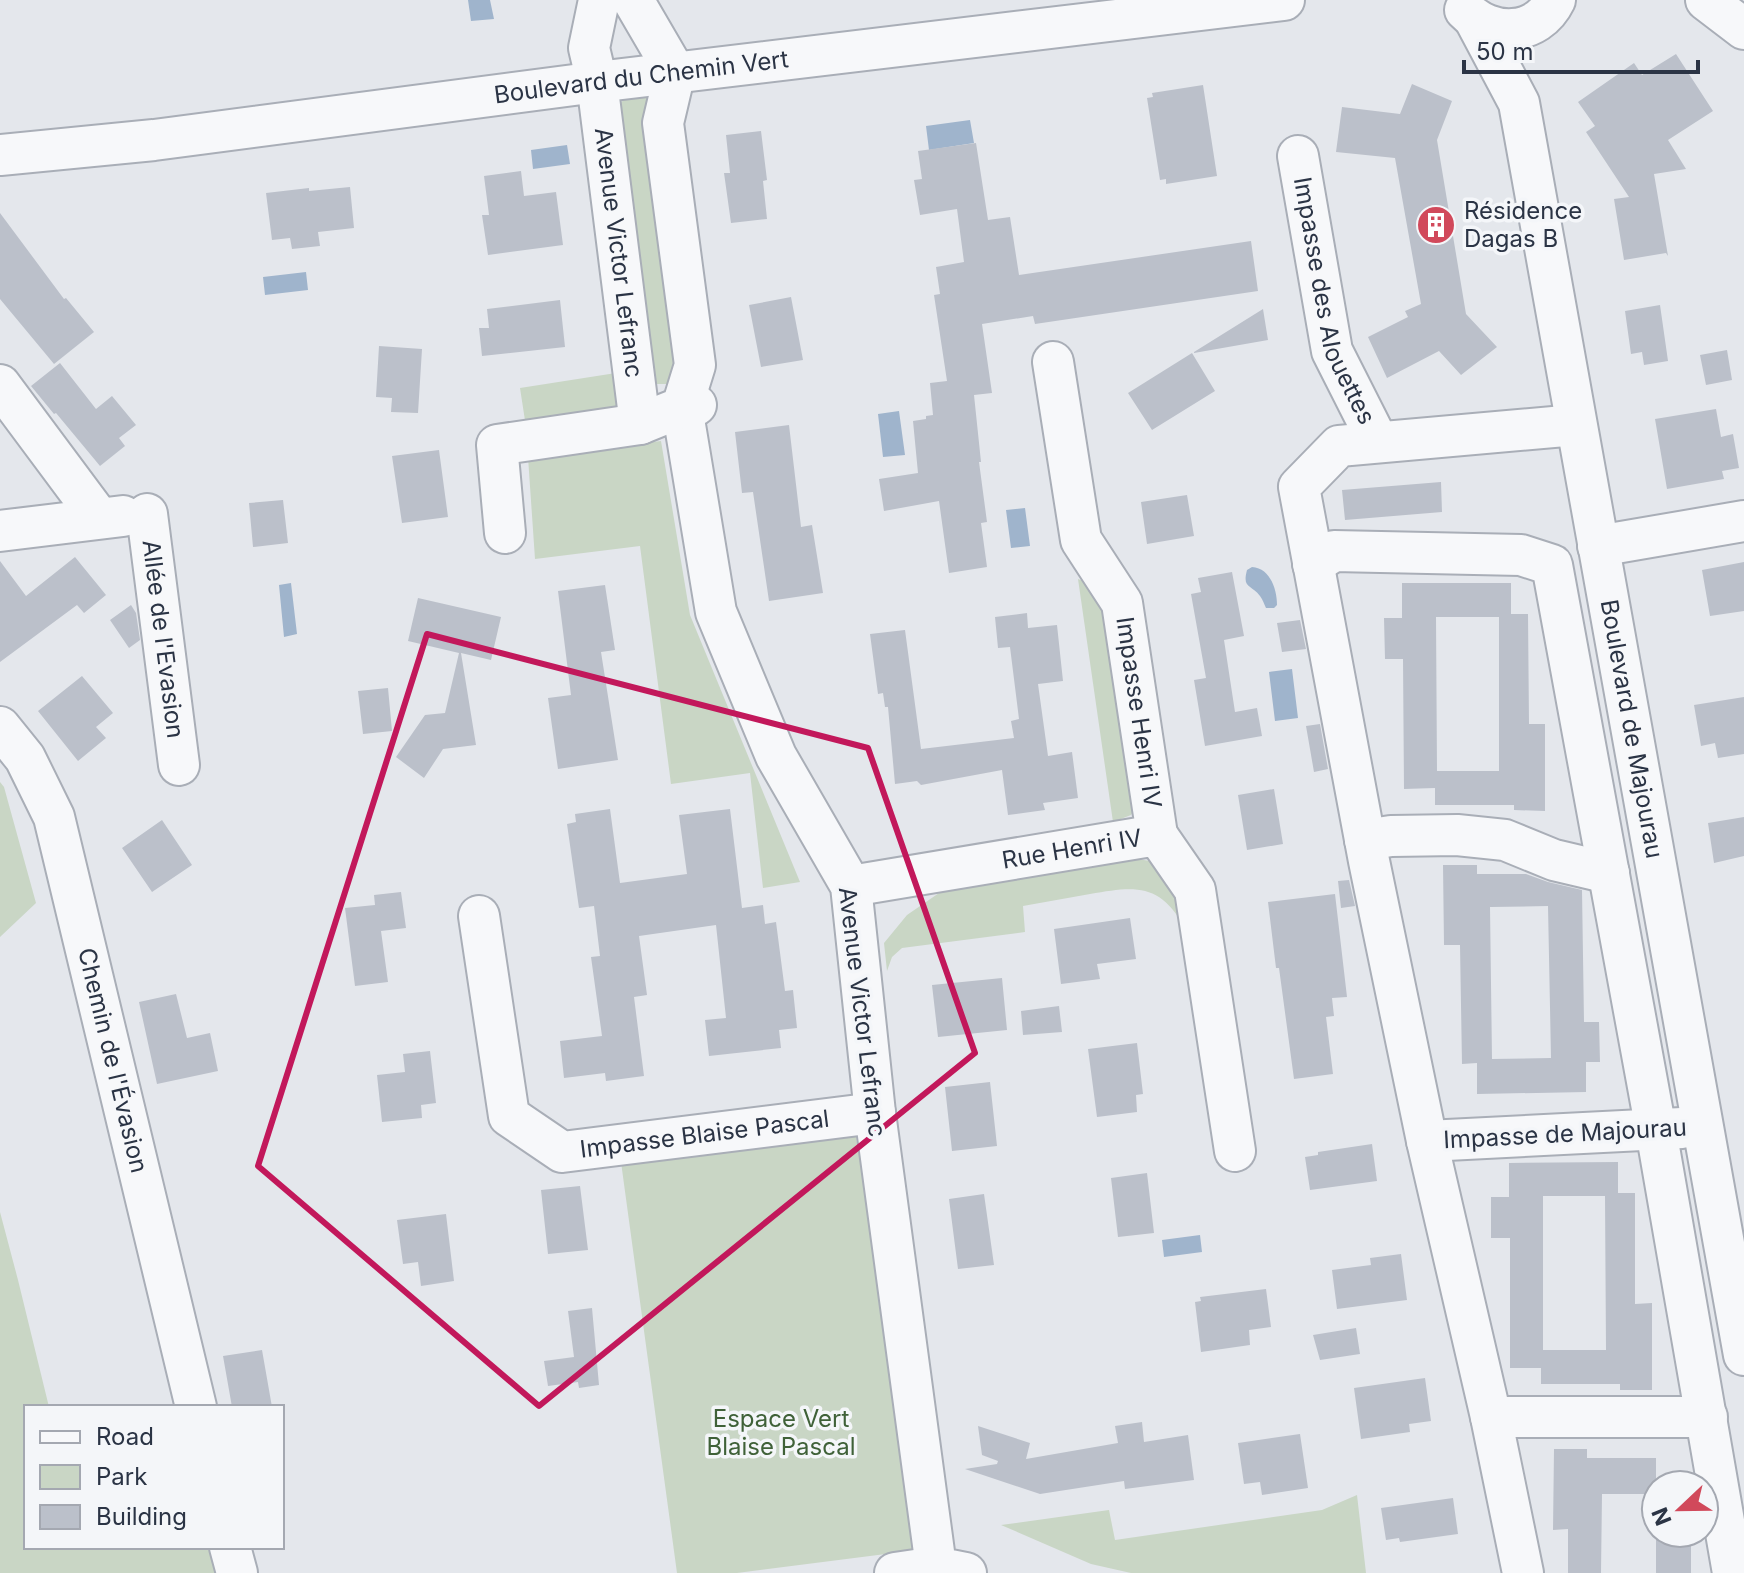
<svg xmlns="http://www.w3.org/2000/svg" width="1744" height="1573" viewBox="0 0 1744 1573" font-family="Inter,sans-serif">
<rect width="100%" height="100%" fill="#e4e7ec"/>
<path fill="#c9d6c5" d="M656 92 682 373 669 384H651L614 109 628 96Z
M616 373 626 410 526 427 520 388Z
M661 441 690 615 800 882 763 888 750 773 671 784 640 546 535 559 528 457Z
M1078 579 1097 586 1114 625 1141 799 1131 815 1113 822Z
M0 782 4 787 36 903 0 937Z
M1112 855 1150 861 1166 873 1181 890 1185 928C1160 883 1136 886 1090 894 1068 898 1045 902 1023 906L1025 932 902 948 892 957 887 971 884 943 907 915 958 880Z
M855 1131 925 1549 737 1573H677L621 1162Z
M0 1212 18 1280 49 1407H26V1547H208L215 1573H0Z
M1357 1495 1366 1573H1131L1091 1564 1001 1525 1109 1510 1115 1540 1322 1510Z"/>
<path fill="#9fb4cc" d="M468 0H490L494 19 471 21Z
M970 120 974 143 929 150 926 126Z
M567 145 570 164 533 169 531 150Z
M306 272 308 290 265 295 263 277Z
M899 411 905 455 883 457 878 414Z
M1025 508 1030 546 1011 548 1006 510Z
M1252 567C1270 568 1277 589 1277 605L1274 608H1266C1264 604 1263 600 1260 596 1251 584 1242 589 1247 570Z
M291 583 297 634 284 637 279 585Z
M1292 669 1298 718 1275 721 1269 672Z
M1200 1235 1202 1252 1164 1257 1162 1240Z"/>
<path fill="#bbc0ca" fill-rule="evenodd" d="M1676 54 1713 111 1668 140 1686 169 1654 174 1668 256 1666 253 1624 260 1614 199 1629 197 1586 132 1595 126 1578 102 1634 63 1642 75Z
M1412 84 1452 101 1437 140 1466 314 1497 347 1461 375 1439 351 1387 378 1368 337 1408 317 1405 311 1421 304 1395 158 1336 152 1342 107 1400 114Z
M1203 85 1217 176 1166 184V179L1160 180 1147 98 1153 97 1152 93Z
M761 131 767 180 763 181 767 219 731 223 724 173H730L726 135Z
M976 143 988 220 1010 217 1019 275 1251 241 1258 291 1035 324 1033 316 982 324 992 393 974 395 981 462H979L987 522 981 523 987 567 949 573 939 501 884 511 879 479 918 473 913 421 926 419V416L933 415 930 383 947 381 934 295 940 294 936 267 964 262 957 209 920 215 914 180 922 179 918 151Z
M521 171 524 196 556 192 563 245 488 255 482 215H489L484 176Z
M350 187 354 228 318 232 320 246 292 249 290 238 272 240 266 193 309 188V191Z
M0 213 64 299 66 298 94 332 54 364 0 299Z
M791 297 803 360 761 367 749 305Z
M560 300 565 347 482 356 479 328H489L487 309Z
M1660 305 1668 361 1644 365 1642 352 1631 354 1625 311Z
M1263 309 1268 340 1194 353V352Z
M379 346 422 349 418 413 391 412 392 398 376 397Z
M1727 350 1732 380 1706 385 1700 355Z
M1192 353 1215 391 1152 430 1128 393Z
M60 363 96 409 112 396 136 425 119 438 125 446 100 466 56 413 54 414 31 386Z
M1716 409 1721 437 1733 434 1739 468 1722 471 1724 479 1667 489 1655 419Z
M789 425 801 527 812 525 823 593 769 601 753 492 742 493 735 432Z
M439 450 448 517 402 523 392 456Z
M1441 482 1442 512 1345 520 1342 490Z
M1187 495 1194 536 1147 544 1141 502Z
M283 500 288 543 253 547 249 503Z
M75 557 106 595 84 613 77 605 0 662V561L26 596Z
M1744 562V611L1710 616 1702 570Z
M1232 572 1244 636 1224 640 1235 712 1257 708 1262 736 1205 746 1194 680 1206 678 1191 594 1201 592 1198 578Z
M1402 583H1511V614H1528L1529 724H1545V811L1514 810V805H1435V788L1404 789 1403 659H1385L1384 618H1402ZM1436 617H1499V771H1437Z
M605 585 615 650 601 652 618 760 558 769 548 698 571 695 558 591Z
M418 598 501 617 491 660 461 653 476 745 443 749 424 778 396 757 425 715 445 713 459 653 408 641Z
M131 605 136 613 140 640 129 648 110 620Z
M1027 613 1028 628 1057 625 1063 681 1038 684 1048 756 1072 752 1078 798 1043 803 1045 810 1008 815 1002 770 921 785 917 781 895 784 888 707H885L883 693 878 694 870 634 905 630 921 749 1014 738 1011 721 1019 719 1010 647 998 648 995 617Z
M1300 620 1306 649 1282 652 1277 623Z
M82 676 113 713 96 727 106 738 78 761 38 711Z
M388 688 392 731 363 734 358 691Z
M1744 697V754L1718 758 1715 743 1701 746 1694 705Z
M1320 724 1328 769 1314 772 1306 726Z
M1274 789 1283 844 1247 850 1238 795Z
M610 809 620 883 687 874 679 815 730 809 742 908 763 905 765 924 776 922 785 991 793 990 797 1028 779 1030 781 1048 709 1056 705 1020 726 1018 716 925 639 936 647 995 634 997 644 1076 606 1081 605 1073 564 1078 560 1041 602 1036 591 957 600 956 594 906 579 908 567 824 576 822 575 814Z
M1744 817V856L1714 863 1708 823Z
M162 820 192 865 152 892 122 848Z
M1443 865H1477V874H1526L1548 882 1582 890 1584 1022H1599L1600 1062H1586V1092L1477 1094V1063L1462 1064 1460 945H1444ZM1548 906 1551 1058 1492 1059 1490 907Z
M1349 880 1355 906 1341 908 1338 881Z
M401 892 406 928 381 931 388 982 355 986 345 908 375 905 374 895Z
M1335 894 1347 997 1332 998 1334 1016 1326 1017 1333 1074 1294 1079 1279 968H1276L1268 902Z
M1130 918 1136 959 1097 964 1100 979 1061 984 1054 929Z
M1002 978 1007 1030 938 1037 932 985Z
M176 994 187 1038 210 1033 218 1071 157 1084 139 1002Z
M1059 1006 1062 1032 1023 1035 1021 1011Z
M1137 1043 1143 1094 1136 1095 1137 1112 1097 1117 1088 1049Z
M430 1051 436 1103 421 1105 422 1118 382 1122 377 1075 405 1072 403 1054Z
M990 1082 997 1146 952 1151 945 1087Z
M1372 1144 1377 1181 1310 1190 1305 1157 1318 1155V1152Z
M1618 1162V1193H1635V1304L1652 1303V1390H1620V1384H1541V1368H1510V1238H1491V1197H1509V1163ZM1543 1196H1605L1606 1350H1543Z
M1147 1173 1154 1233 1118 1237 1111 1178Z
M580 1186 588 1250 548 1254 541 1190Z
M984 1194 994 1265 958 1269 949 1199Z
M446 1214 454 1281 421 1286 418 1262 403 1264 397 1220Z
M1401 1254 1407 1300 1337 1309 1332 1270 1371 1265 1370 1258Z
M1266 1289 1271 1327 1249 1330 1250 1345 1201 1352 1195 1302 1201 1301 1200 1297Z
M592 1308 599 1385 579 1388 578 1382 548 1386 544 1361 574 1357 568 1311Z
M1356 1328 1360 1354 1320 1360 1313 1335Z
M262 1350 272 1407H232L223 1356Z
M1425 1378 1431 1421 1409 1424 1410 1432 1361 1439 1354 1388Z
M1142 1422 1144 1442 1188 1435 1194 1480 1125 1489 1124 1481 1040 1494 965 1469 997 1464 998 1461 982 1455 978 1426 1030 1443 1026 1459 1118 1443 1115 1426Z
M1300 1434 1308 1488 1262 1495 1260 1482 1244 1484 1238 1443Z
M1554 1449H1587V1458H1656V1494H1602L1601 1573H1568V1529L1553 1530Z
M1453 1498 1458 1534 1400 1542 1399 1538 1386 1540 1381 1508Z
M1656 1533H1691V1573H1656Z"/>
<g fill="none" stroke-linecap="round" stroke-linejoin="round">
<g stroke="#a9aeb7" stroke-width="44">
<g id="minor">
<path id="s1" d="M599 0 589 48 597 82 640 424"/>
<path d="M1706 0 1744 29"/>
<path d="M1465 10C1491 37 1537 37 1555 0"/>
<path id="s2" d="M1475 20 1519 103 1744 1355"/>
<path id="s3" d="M0 155 154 140 597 82 1284 0"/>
<path id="s4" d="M1298 156 1332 351 1378 442"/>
<path id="s5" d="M1053 362 1081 540 1122 603 1157 835"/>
<path d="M0 385 99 518"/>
<path d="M696 405 682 407 716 612 776 756 851 886 875 1113 936 1567 966 1573"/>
<path id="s6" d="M147 514 179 765"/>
<path d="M0 531 123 516"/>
<path d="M505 533 497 445 640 424 682 407 695 365 663 123 675 72 633 0"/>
<path d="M1598 546 1744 521"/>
<path d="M1313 564 1334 551 1521 555 1552 565 1656 1130 1733 1573"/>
<path id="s7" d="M0 727 25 758 54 817 196 1407"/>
<path d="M1365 840 1391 836 1457 835 1505 840 1554 860 1609 873"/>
<path id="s8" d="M851 886 1157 835 1195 890 1235 1151"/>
<path id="s9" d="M479 916 509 1116 562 1152 875 1113"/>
<path d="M1427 1141 1682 1128"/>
<path d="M1491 1417H1707"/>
<path d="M230 1547 237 1573"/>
<path d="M895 1573 936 1567"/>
<path d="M1523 1573 1491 1417 1427 1141 1369 861 1299 487 1339 446 1576 425"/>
</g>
</g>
<use href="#minor" stroke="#f7f8fa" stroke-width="40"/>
</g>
<path fill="none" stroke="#c2185b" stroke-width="6" stroke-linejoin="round" d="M427 634 868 748 975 1053 539 1406 258 1166Z"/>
<defs>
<g id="building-disc" transform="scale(2)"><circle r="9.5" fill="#d1495b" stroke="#f4f6f9"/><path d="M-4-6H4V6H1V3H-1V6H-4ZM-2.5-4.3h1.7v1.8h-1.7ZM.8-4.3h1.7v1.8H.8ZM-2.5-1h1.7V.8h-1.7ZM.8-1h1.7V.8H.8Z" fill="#fff"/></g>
</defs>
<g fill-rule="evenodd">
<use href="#building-disc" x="1436" y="225"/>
</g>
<g text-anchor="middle" stroke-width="7" stroke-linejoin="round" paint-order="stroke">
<g font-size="24" fill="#2b3445" stroke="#f4f6f9">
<text dy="8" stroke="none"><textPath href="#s3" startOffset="646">Boulevard du Chemin Vert</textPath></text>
<text dy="8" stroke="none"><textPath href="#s1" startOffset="256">Avenue Victor Lefranc</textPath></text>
<text dy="8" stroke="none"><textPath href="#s4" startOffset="150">Impasse des Alouettes</textPath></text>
<text dy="8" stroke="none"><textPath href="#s6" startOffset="126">Allée de l'Evasion</textPath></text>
<text dy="8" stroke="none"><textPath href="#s5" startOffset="366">Impasse Henri IV</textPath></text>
<text dy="8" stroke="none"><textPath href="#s2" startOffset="730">Boulevard de Majourau</textPath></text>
<text dy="8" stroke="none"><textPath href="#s8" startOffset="224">Rue Henri IV</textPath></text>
<text transform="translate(862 1012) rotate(83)" y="8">Avenue Victor Lefranc</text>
<text dy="8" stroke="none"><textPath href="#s7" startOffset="356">Chemin de l'Évasion</textPath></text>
<text dy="8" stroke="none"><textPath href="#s9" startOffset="410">Impasse Blaise Pascal</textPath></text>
<text transform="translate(1565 1134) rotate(-3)" y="8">Impasse de Majourau</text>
</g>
<g font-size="24" fill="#2b3445" stroke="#f4f6f9" text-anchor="start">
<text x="1464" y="219">Résidence<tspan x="1464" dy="28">Dagas B</tspan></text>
</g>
<g font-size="24" fill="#3f6138" stroke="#f4f6f9">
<text x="781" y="1427">Espace Vert<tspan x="781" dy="28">Blaise Pascal</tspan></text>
</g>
</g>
<rect x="24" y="1405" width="260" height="144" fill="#f4f6f9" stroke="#a4a8b1" stroke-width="2"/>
<rect x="40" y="1431" width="40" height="12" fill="#f7f8fa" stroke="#a4a8b1" stroke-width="2"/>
<text x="96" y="1445" font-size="24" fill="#2b3445">Road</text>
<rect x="40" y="1465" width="40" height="24" fill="#c9d6c5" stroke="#a4a8b1" stroke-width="2"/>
<text x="96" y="1485" font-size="24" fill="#2b3445">Park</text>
<rect x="40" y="1505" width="40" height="24" fill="#bbc0ca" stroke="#a4a8b1" stroke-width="2"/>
<text x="96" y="1525" font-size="24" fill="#2b3445">Building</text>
<g transform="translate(1680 1509) rotate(248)"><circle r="38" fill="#f4f6f9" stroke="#a4a8b1" stroke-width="2"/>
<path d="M0-6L14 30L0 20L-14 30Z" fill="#d1495b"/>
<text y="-12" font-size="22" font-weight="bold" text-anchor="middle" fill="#2b3445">N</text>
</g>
<path d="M1464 60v12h234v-12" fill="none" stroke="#2b3445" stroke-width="4"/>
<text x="1476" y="60" font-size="24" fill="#2b3445" stroke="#f4f6f9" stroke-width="6" paint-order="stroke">50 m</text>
</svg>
